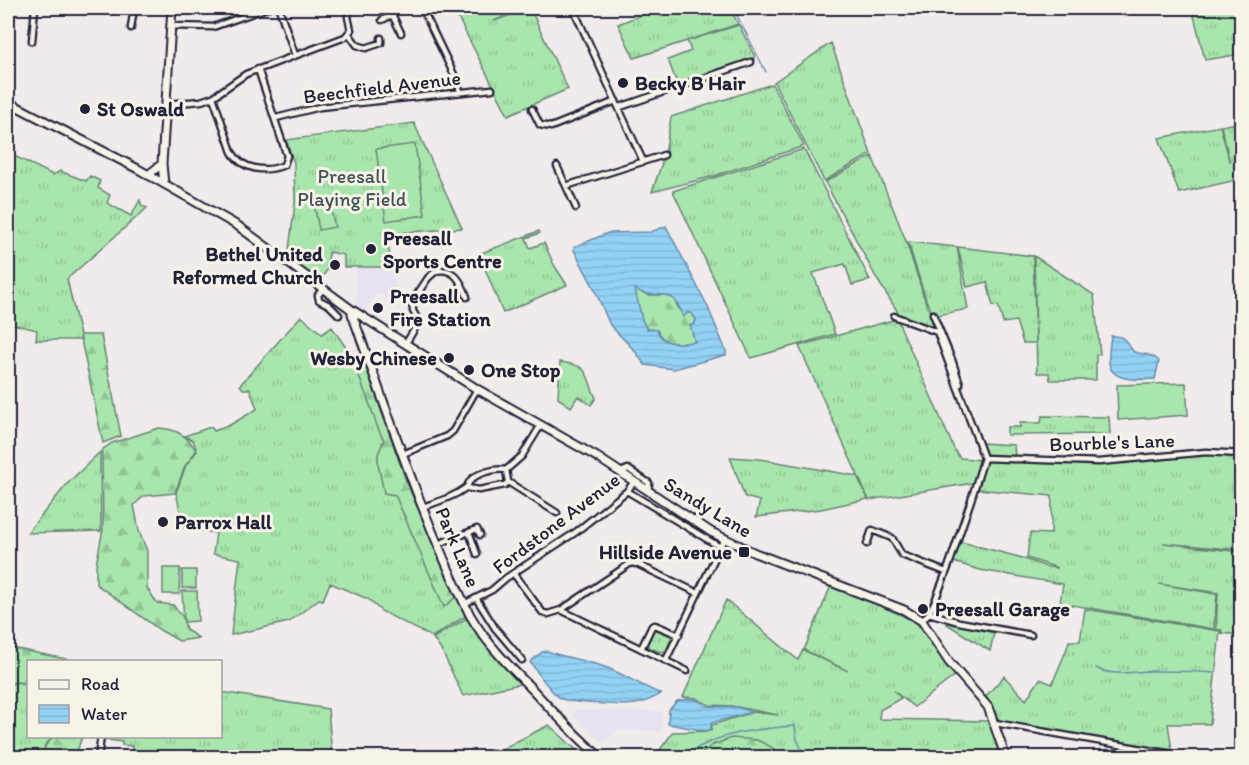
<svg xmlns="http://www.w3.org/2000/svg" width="1249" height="765" viewBox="0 0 1249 765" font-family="Itim,sans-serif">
<defs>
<pattern id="grass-tufts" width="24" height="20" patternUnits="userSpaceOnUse" patternTransform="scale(1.5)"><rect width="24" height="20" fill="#a9e6ad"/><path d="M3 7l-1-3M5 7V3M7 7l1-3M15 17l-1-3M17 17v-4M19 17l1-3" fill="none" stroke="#91c596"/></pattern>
<pattern id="forest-firs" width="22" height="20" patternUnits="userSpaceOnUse" patternTransform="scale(1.5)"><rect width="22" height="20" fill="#a9e6ad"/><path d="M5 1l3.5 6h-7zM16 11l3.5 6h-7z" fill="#91c596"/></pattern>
<pattern id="water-rules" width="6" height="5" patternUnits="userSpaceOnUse" patternTransform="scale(1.5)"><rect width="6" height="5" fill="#94d2f5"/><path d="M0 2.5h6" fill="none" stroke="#7fb4d3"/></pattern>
</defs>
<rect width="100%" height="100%" fill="#f1ebec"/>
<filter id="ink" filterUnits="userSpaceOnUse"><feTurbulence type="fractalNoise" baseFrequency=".0167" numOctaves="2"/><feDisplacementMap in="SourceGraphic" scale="12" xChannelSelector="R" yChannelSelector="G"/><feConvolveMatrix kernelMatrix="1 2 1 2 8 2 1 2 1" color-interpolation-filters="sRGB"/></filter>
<g filter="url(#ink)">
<path fill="#eae1f0" d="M356 267H392L398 296 393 303 377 293 364 313 356 309Z
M574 710 662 711V731L616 730 603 743 574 717Z"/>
<path fill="url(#grass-tufts)" stroke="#668474" stroke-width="1.5" d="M453 8H498L503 17 494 21 530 8 568 89 508 115Z
M660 8H730L738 24 687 41 739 25 755 57 677 83 668 60 691 51 687 41 634 58 618 24Z
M1192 8H1241V54L1205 60Z
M831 43 871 154 824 181 774 82Z
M772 84 804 146 714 176 652 192 665 154 671 117Z
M1241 122V179L1179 193 1159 138 1220 126 1230 162 1221 126Z
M414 123 462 228 386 234 392 267H344V255L329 252 327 270 320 281 288 257 295 203 294 163 286 140Z
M804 149 870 280 852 285 845 264 813 273 835 334 751 358 673 191Z
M8 153 53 175 60 171 86 181 90 176 100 181 98 188 110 195 107 203 131 216 140 200 142 206 147 208 67 279 81 340H36L37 330 8 323Z
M872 156 906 241 927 306 938 329 899 314 877 279 825 182Z
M539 231 540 233 526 238 530 248 544 243 554 265 567 285 503 313 479 254Z
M908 242 957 247 968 309 938 315 936 310 932 312 926 300Z
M958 247 1033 256 1036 343H1023L1016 321 1003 323 998 305 993 306 987 282 967 287Z
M1034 256 1094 295 1100 354 1096 355V380H1050L1049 373H1037Z
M301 316 322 334 332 327 353 358 363 354 401 465 466 616 432 637 381 611 368 599 330 583 323 600 319 599 289 622 231 635 240 559 213 554 216 533 184 528 176 493 186 465 197 451 193 440 184 436 211 427 214 431 230 425 257 409 250 389H243L240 385Z
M897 319 955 451 960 458 982 460 973 483 869 500 799 346Z
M560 362C592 366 584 373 596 398L591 405 578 396 571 407 558 398Z
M1042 416 1109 417 1110 434 1007 435V427H1020V423H1041Z
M981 443 1014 445 1015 457 988 456 985 454Z
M100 452 101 531 27 533 68 483Z
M1201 453 1241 456V550L1163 543 1241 552V635L1221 633 1222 630 1216 629 1218 593 1159 584 1217 594 1214 629 1060 603 1063 584 980 570 953 562 961 542 1019 557 1047 567 1058 568 1027 558 1030 533 1051 534 1052 496 977 489 985 462 989 461 1100 464Z
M730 457 760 459 857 476 868 499 821 509 756 517 760 501 745 497Z
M831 586 877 603 917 623 938 654 957 674 914 707 894 691 901 698 880 710 879 719 989 721 1000 757H782L772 748 713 745 697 757 654 758 673 732 711 731 712 725 753 712 778 715 732 706 709 705 696 698 683 697 726 600 798 660 803 650 848 671 804 650Z
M1085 609 1220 631 1210 724H1168L1172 750 1000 721 986 696 1004 676 1026 700 1040 679 1052 684 1066 651 1069 641H1080Z
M467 618 474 628 520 684 463 696 443 653 433 638Z
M947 621 994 633 990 651 947 624Z
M655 628 672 636 666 651 660 652 648 647 647 643Z
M18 682 28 686V736L53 737 45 745 43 757H8V685Z
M221 692 328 709 332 757H131L132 746 122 745V742L102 739V736H220Z
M549 725 584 757H489L488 756Z"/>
<path fill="url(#forest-firs)" stroke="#668474" stroke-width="1.5" d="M627 270 634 279 635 289 649 295H667L673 298 683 316 687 313H691L696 319 693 331 695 342C680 343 664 348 657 330L647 329 642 320 634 289 626 279Z
M80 335H101L121 436 103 443Z
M362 356 406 481 456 597 444 607 395 495 384 493 378 464V454L384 440C377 429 375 420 371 408 365 391 358 376 353 359Z
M159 428C175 429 189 436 196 451L185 466 175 493 144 496 134 505 139 531 147 551V588L157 603 173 605 183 617 186 630 199 638 179 641 160 630 96 584V565L103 529 102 450 112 443Z
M8 647 75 661 28 662V685L18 682 8 684Z
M53 737H82L75 757H44L45 746Z
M731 738 757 740 773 748 782 757H697L713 745Z"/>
<path fill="#a9e6ad" stroke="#668474" stroke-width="1.5" d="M415 144 425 215 386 221 376 149Z
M329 201 335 227 319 230 314 204Z
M1186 383 1188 415 1118 420 1117 385Z
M163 568H180L179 594H163Z
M182 570H196V588H182Z
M182 591H197L198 621 184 622Z"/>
<path fill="url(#water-rules)" stroke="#668cab" stroke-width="1.5" fill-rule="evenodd" d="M666 226 707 305 726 351V355L674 369 645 365 635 351 610 325 594 288 574 250V247L608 233 651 232ZM635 289C654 303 673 281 683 317L687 313H691L696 319 695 324 690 325 695 342C680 343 663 347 657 330L647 329 642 320Z
M1111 336C1127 335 1126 344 1134 352 1144 355 1151 353 1159 361L1155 379C1147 380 1139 379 1131 379 1103 376 1108 359 1111 336Z
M547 651C568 659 589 660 610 669 628 677 644 687 661 694 653 698 645 703 635 704 624 706 569 703 560 698 547 689 539 673 530 662L542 652Z
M688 699 697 700 706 706 737 707 752 712 711 723V729L706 731 668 724 669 710 677 701Z"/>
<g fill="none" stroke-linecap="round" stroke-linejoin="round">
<path stroke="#668cab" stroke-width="1.5" d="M733 8 766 72
M1096 668C1111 677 1135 671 1152 671 1173 671 1193 671 1214 673
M794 722 797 739 805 758
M694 750C724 731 761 729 795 726"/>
<g stroke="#22223b" stroke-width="9">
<path id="street" d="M279 8 295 55
M389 8 401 33
M422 8 458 83 460 92
M573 8 643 161
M382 20 392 15
M170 26 213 27 267 8
M131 28 134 8
M349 34 357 45 366 48 381 43V38
M32 41 35 8
M213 97 232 152C242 170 266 173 284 165L287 156 258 69
M166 104 201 101 213 97 246 74 345 37 351 30 348 17 350 10 347 8
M620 107 751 62
M532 109 540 125 551 127 616 101
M276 118 320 107 492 89
M557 166 576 208
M566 186 664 155
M323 289 318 295 319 300 329 305 339 315
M933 314 952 360 960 384
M894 316 937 332 984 458 971 500 949 565 935 601 929 613 922 621
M406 343 419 322 413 311 412 302 428 278 436 271C454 267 462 282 467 297
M403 454 447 436 453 431 477 389
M984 458 1099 462 1206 452 1242 454
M621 472 628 469 649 483 648 491
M508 482 557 513
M467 488 479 490 505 485 508 482 506 470
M627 491 720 547
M423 507C437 502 452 498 464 489 470 485 465 488 470 481 476 473 496 468 506 470L522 456 541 425
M469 532 477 554
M438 544 477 529 480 535
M867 544 872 530 892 538 902 555 946 572
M513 573 543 613 548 614 561 610 687 671
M476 598 495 628 522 660
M464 604 492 590 506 578 576 532 627 491 634 482
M561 610 631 563 637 564 698 593
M929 613 959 622 1031 635
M641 649 652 626 655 625 679 635
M666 660 724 539
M995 723 1194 758
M98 758 101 736"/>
</g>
<g stroke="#22223b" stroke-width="11">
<path id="secondary" d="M8 102 138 169 238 226 352 310 477 389 597 457 711 532 755 553 904 610 922 621 949 662 988 707 1006 758
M148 175 162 164
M164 184 162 164 172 8
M352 310V314C389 415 422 519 470 615 486 643 510 667 532 689 554 713 576 736 601 758"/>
</g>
<use href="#street" stroke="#f7f3e8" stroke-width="4.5"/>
<use href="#secondary" stroke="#f7f3e8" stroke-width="7"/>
</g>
</g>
<g fill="#22223b" stroke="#f7f3e8" stroke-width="2">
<circle cx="623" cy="83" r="6"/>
<circle cx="85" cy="109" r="6"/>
<circle cx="371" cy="249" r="6"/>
<circle cx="335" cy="265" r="6"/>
<circle cx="378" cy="308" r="6"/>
<circle cx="449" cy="358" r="6"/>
<circle cx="469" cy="370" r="6"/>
<circle cx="163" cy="522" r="6"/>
<rect x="738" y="546" width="12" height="12" rx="3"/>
<circle cx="923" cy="609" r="6"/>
</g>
<g text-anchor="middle" stroke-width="6" stroke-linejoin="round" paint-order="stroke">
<g font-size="20" font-weight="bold" fill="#22223b" stroke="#f7f3e8" text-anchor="start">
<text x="635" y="90">Becky B Hair</text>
<text x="97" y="116">St Oswald</text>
<text x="383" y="245">Preesall<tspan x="383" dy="23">Sports Centre</tspan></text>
<text x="323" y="261" text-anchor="end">Bethel United<tspan x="323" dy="23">Reformed Church</tspan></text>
<text x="390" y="303">Preesall<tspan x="390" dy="23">Fire Station</tspan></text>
<text x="437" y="365" text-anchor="end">Wesby Chinese</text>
<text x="481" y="377">One Stop</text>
<text x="175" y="529">Parrox Hall</text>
<text x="732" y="559" text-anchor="end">Hillside Avenue</text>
<text x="935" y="616">Preesall Garage</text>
</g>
<g font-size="20" fill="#22223b" stroke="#f7f3e8">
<text transform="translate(382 87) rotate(-7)" y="7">Beechfield Avenue</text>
<text transform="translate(1112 442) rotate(-2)" y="7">Bourble's Lane</text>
<text transform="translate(708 507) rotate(31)" y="7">Sandy Lane</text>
<text transform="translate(556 523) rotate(-37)" y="7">Fordstone Avenue</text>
<text transform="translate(458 547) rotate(67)" y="7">Park Lane</text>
</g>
<g font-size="20" fill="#445358" stroke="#f7f3e8">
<text x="352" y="183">Preesall<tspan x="352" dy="23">Playing Field</tspan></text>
</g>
</g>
<rect width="1249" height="765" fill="none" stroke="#f7f3e8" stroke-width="30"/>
<rect x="15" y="15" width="1219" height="735" fill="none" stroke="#22223b" stroke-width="2" filter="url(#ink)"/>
<rect x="27" y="660" width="195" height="78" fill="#f7f3e8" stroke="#a29fa3" stroke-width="1.5"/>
<rect x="39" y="680" width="30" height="9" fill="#f7f3e8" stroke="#a29fa3" stroke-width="1.5"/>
<text x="81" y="690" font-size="18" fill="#22223b">Road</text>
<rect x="39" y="705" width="30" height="18" fill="url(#water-rules)" stroke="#a29fa3" stroke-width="1.5"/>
<text x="81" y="720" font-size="18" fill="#22223b">Water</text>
</svg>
